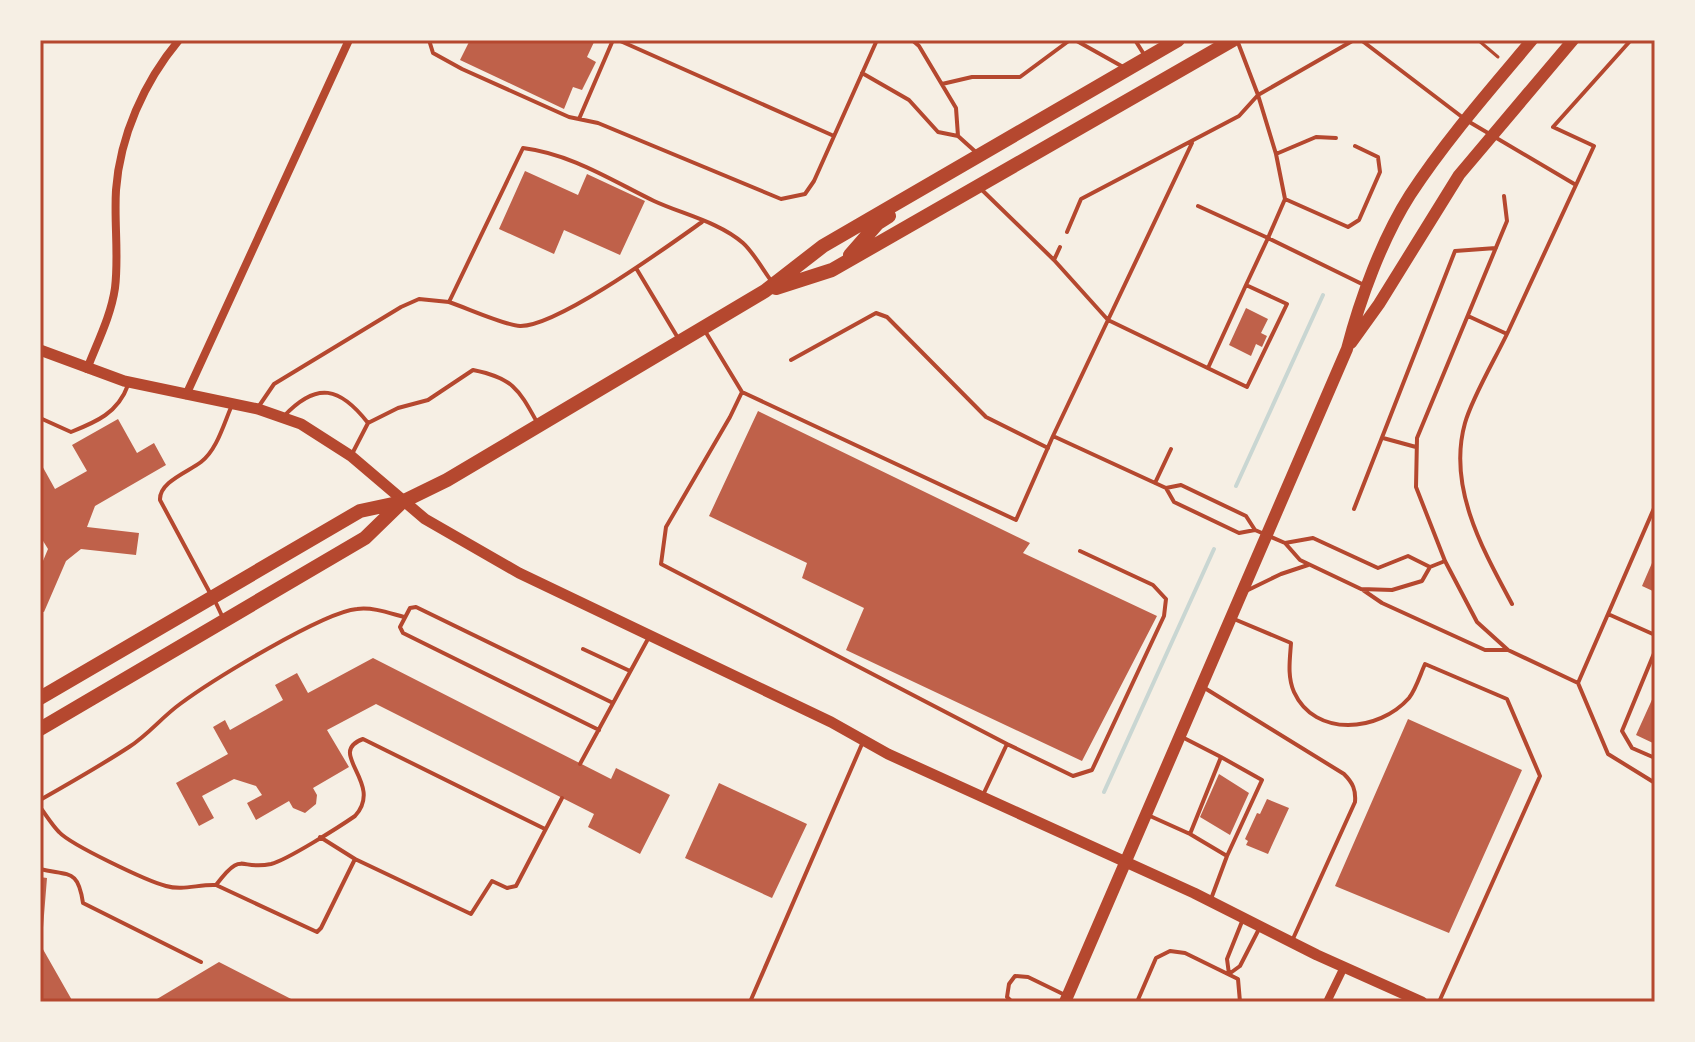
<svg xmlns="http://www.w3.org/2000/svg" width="1695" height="1042" viewBox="0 0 1695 1042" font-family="Quicksand,sans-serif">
<rect width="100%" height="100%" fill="#f6efe4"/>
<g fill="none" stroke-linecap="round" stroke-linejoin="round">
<path stroke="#c9d6d2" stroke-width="4" d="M1236 486 1323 295
M1104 792 1214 549"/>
</g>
<path fill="#bf614a" d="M470 40H595L587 57 596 62 582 90 573 87 564 109 460 60Z
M525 171 578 195 587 174 645 201 620 255 564 230 554 254 499 229Z
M1246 308 1268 319 1261 333 1267 336 1262 347 1256 344 1251 356 1229 345Z
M758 411 1030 543 1023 553 1157 616 1082 761 846 650 864 608 802 578 807 563 709 516Z
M118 419 137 453 154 443 166 465 95 506 87 527 139 533 136 555 81 549 66 561 44 612 40 611V568L48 549 40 536V462L55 489 87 471 72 445Z
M1655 556V592L1642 586Z
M373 658 611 779 616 768 670 795 640 854 588 827 594 814 376 704 327 730 349 767 313 788 317 795 316 804 305 813 293 808 289 801 256 820 247 803 262 795 256 786 234 779 202 796 214 818 199 826 176 783 228 754 213 727 225 720 230 730 283 700 275 685 297 673 308 693Z
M1655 693V744L1636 735Z
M1408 719 1522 770 1449 933 1335 886Z
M1219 774 1249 793 1230 835 1200 817Z
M719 783 807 824 772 898 685 858Z
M1267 799 1289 808 1268 854 1246 845 1248 841 1245 839 1257 813 1260 814Z
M40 877 47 878 42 940 40 939Z
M40 944 73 1002H40Z
M219 962 297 1002H152Z"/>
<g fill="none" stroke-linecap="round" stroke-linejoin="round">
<path stroke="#b5482f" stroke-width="3" d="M1478 40 1498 57"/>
<path stroke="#b5482f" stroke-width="4" d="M429 40 433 53 462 69 569 117 598 123 781 199 805 194 814 181 877 40
M618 40 834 136
M912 40 919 46 956 108 958 136
M1075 40 1125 68
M1135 40 1145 56
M1361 40 1466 120 1576 185
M862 73 909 100 938 132 958 136 978 154
M942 84 972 77H1020L1070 40
M579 119 613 40
M1336 138 1316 137 1276 154 1258 95 1354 40
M1192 143 1108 320 1247 387 1287 304 1246 285 1268 238 1364 285
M1276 154 1285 199
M982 190 1054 260 1108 320 1053 436 1166 488
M1504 196 1507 221 1417 438 1416 487 1445 561 1477 622 1508 650 1578 683 1608 754 1655 783
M1198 206 1268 238 1285 199 1348 227 1359 220 1380 172 1378 157 1355 146
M702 222C668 246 557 327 520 326 504 325 467 308 449 302L523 148C571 154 611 180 654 201 682 214 719 222 743 243 754 253 763 270 772 282
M1067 232 1081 199 1239 116 1258 95 1237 40
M1054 260 1060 247
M636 268 678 338
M1468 316 1507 334 1594 146 1553 127 1631 40
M705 331 742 392 730 417 666 527 661 564 1007 744
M1507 334C1495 359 1472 398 1465 423 1447 487 1483 550 1512 604
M791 360 876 313 887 317 986 417 1048 448
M1208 368 1246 285
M742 392 1016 520 1053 436
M259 406 274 384 401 307 419 299 449 302
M284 416C317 381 340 387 368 423
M40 418 71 432C96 422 118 413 128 385
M1383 438 1416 447
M352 454 368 423 398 408 428 400 473 370C514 378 519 390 538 424
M1155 483 1171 449
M1354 509 1455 251 1496 248
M1255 530 1239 533 1174 502 1166 488 1181 485 1246 516 1255 530 1285 543 1300 560 1361 589 1392 590 1422 581 1430 567 1445 561
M1285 543 1313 538 1378 568 1408 556 1430 567
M1363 590 1382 603 1485 650H1508
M1246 591 1281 574 1308 565
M210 593 160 500C159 482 188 472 201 462 217 450 224 423 232 405
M215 601 223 618
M1608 614 1655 635
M1234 619 1291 643C1290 659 1287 676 1294 692 1315 738 1379 732 1409 698 1416 689 1420 675 1425 664L1507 699 1540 776 1439 1002
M583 649 630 671
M1655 651 1622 731 1632 748 1655 758
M1578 683 1655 506
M1203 687 1344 774C1353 783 1356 790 1355 802L1292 941
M599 730 403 633 400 627 410 608 416 607 613 703
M1221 757 1262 780 1227 856
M580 764 649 637
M983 795 1007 744 1073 776 1092 770 1164 616 1166 599 1153 585 1080 551
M40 800C70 783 100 766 129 747 148 735 162 717 180 704 211 681 323 612 357 609 373 607 389 613 404 617
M40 807C46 815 52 825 59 832 71 845 147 881 166 886 183 891 199 884 216 885L317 932 321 928 355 859 471 914 492 881 507 888 516 886 562 798
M1150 816 1190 834 1221 757 1182 737
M1190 834 1227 856 1211 899
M320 837 355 859
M40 869C70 876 78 869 83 903L201 962
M216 885C243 849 239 871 271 864 287 860 339 827 355 816 385 783 325 753 363 739L545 829
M1229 974 1227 959 1243 919
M1229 974 1240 966 1260 927
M750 1002 862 744
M1012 1002 1007 997 1009 984 1015 976 1028 977 1065 995
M1137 1002 1156 958 1170 951 1185 953 1238 979 1240 1002"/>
<path stroke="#b5482f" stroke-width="8" d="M87 369C97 343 111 316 115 288 119 256 114 223 116 190 120 136 144 82 179 40
M186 395 349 40
M1327 1002 1344 967"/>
<path stroke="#b5482f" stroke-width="11" d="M40 350 124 381 258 409 301 424 351 456 425 519 519 573 831 722 888 754 1194 893 1317 955 1422 1002"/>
<path stroke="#b5482f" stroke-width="12" d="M1351 343 1379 304 1459 175 1573 40
M1065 1002 1347 349C1360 299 1382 239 1410 195 1446 140 1490 90 1532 40"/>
<path stroke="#b5482f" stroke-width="14" d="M850 255 878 223 889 216
M776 288 832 270 1233 40
M40 698 360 511 402 502 447 480 765 291 823 246 1178 40
M40 729 365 538 402 502"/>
</g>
<rect width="1695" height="1042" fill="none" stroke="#f6efe4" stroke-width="84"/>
<rect x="42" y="42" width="1611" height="958" fill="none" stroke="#b5482f" stroke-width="3"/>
</svg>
